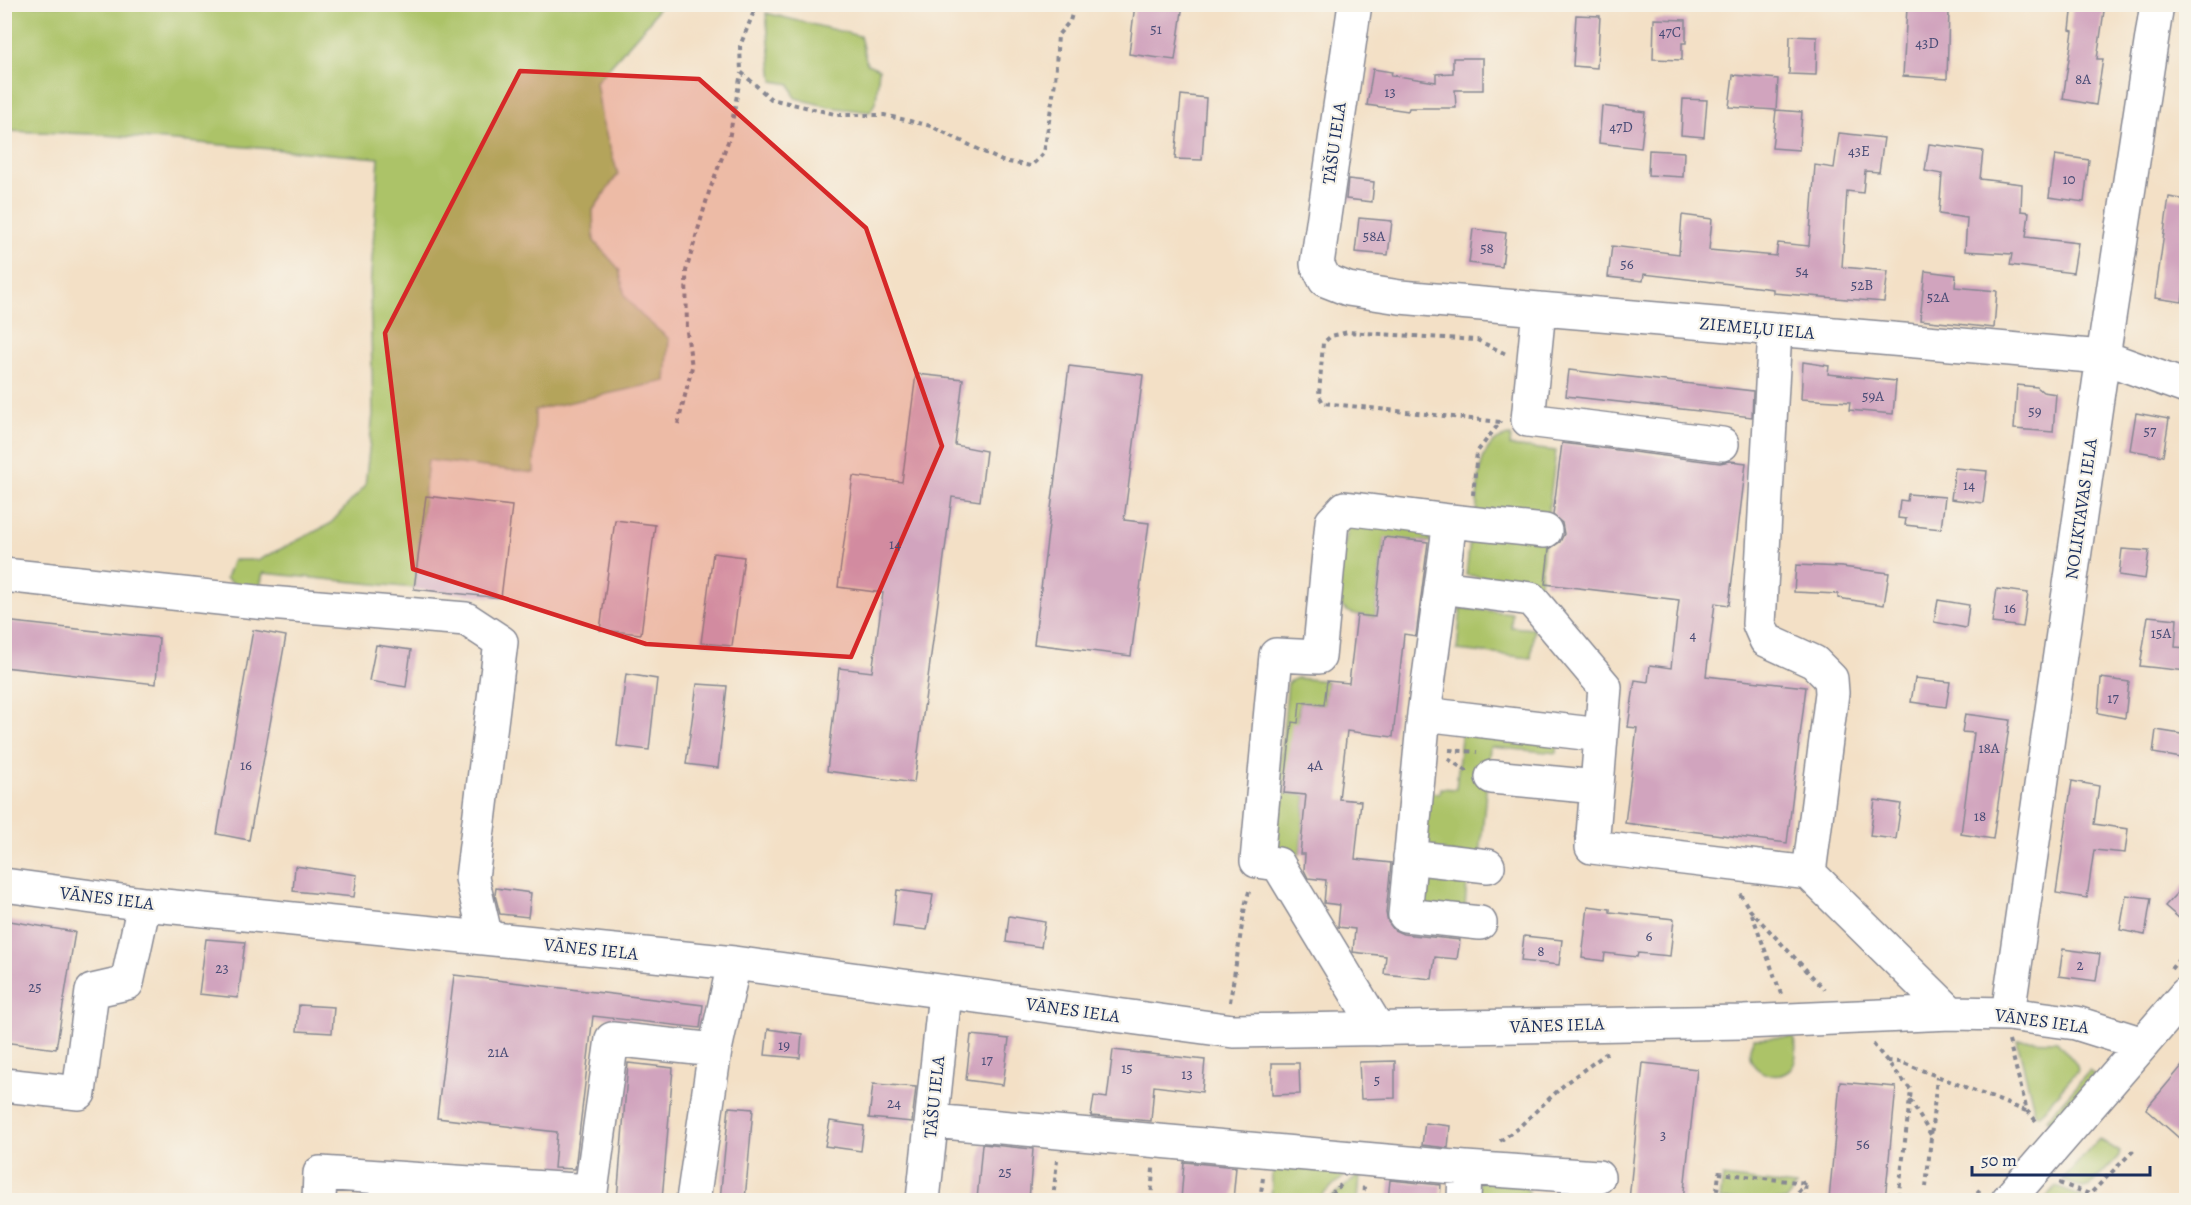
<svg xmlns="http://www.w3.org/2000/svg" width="2191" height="1205" viewBox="0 0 2191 1205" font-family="Alegreya,serif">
<rect width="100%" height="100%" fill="#f7f3e8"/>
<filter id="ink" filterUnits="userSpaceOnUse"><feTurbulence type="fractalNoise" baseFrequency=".0167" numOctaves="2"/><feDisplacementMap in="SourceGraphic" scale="12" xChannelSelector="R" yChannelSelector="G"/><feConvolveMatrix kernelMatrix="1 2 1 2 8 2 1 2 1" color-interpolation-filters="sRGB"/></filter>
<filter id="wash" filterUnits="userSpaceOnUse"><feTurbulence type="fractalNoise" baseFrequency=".008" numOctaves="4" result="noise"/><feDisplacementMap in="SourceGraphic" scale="24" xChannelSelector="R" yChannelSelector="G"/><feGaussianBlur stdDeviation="1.35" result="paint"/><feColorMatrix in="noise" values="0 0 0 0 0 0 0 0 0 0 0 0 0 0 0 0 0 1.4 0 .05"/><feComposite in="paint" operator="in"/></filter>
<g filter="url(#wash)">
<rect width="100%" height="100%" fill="#f3e0c6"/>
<path fill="#acc368" stroke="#647963" stroke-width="1.5" d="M5 5H660L649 22 596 82 602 121 618 174 593 210 594 241 619 269 625 296 641 315 669 339 666 381 535 410 534 473 428 460 414 588 263 573 259 592 242 590 226 578 233 560H259L330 524 365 486 373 414 370 289 379 158 92 134 5 131Z
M766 13 860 36 867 64 879 69 876 101 870 112 829 107 795 98 790 84 773 81Z
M1511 436 1510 446 1556 451 1547 522 1476 514C1479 487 1475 438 1511 436Z
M1350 521 1429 531 1430 542 1384 538 1375 617C1354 615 1338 614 1334 589Z
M1471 531 1545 535 1540 584 1466 575Z
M1461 608 1512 613 1511 627 1534 629 1531 658 1457 650Z
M1297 678 1327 681 1324 705 1300 702 1285 793 1306 795 1300 854 1272 850 1288 682Z
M1462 727 1558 742 1557 753 1490 747 1480 856 1420 850 1425 792 1440 793 1441 788 1456 789Z
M1419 868 1468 872 1464 918 1415 913Z
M1792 1037C1796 1042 1796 1048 1796 1055 1794 1092 1733 1074 1754 1038Z
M2017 1040 2057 1041 2077 1065 2078 1070 2039 1115 2035 1113Z
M2090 1070 2095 1075 2052 1124 2047 1119Z
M2099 1139 2120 1152 2119 1156 2090 1186 2083 1188 2062 1180Z
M1277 1167 1352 1170 1316 1200H1271L1272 1175Z
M1360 1174 1358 1200H1328Z
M1723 1177 1796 1186 1786 1200H1720Z
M1479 1181 1524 1185 1529 1192V1200H1477Z
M2056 1187 2080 1196 2084 1200H2044Z"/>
<g id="blocks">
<path fill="#d1a4be" d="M1135 4H1183L1175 60 1129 54Z
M2073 4H2105L2097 59H2103L2096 105 2063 99 2073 31 2070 30Z
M1907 8 1949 10 1947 79 1903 76Z
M1576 15 1600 16 1597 68 1573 66Z
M1654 19 1686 20V43H1682V60L1653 59Z
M1790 36 1817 37 1816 75 1789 74Z
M1453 58H1483V90H1455L1456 108H1409L1408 111 1367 105 1373 69 1392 72 1391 75 1436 82V74L1453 73Z
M1733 75 1778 79 1776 110 1729 107Z
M1181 95 1206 98 1202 160 1175 159Z
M1683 99 1707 100 1704 137 1681 135Z
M1602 106 1645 112 1641 148 1599 143Z
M1776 110 1802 112 1799 150 1772 148Z
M1839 133 1884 138 1879 172 1865 171 1863 193 1847 191 1842 267 1888 271 1884 302 1773 293V289L1644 274 1643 281 1608 277 1612 246 1679 254 1682 215 1712 219 1709 250 1776 256 1778 243 1809 246 1815 165 1834 168Z
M1929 144 1983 151 1980 179 2022 184 2021 211 2029 212 2026 237 2078 243 2073 273 2010 265 2012 254 1965 251 1967 218 1939 214 1942 174 1925 171Z
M1649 150 1684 152 1683 177 1648 175Z
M2055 155 2089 160 2084 202 2049 197Z
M1348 179 1374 182 1372 202 1346 199Z
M2169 197 2187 200V272L2182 302 2155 298Z
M1359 218 1392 221 1388 255 1355 252Z
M1473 229 1506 233 1502 267 1469 263Z
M1925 271 1956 275 1955 287 1997 291 1994 328 1920 320Z
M1803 362 1829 366 1828 374 1896 381 1893 414 1849 410 1850 402 1801 399Z
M1069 366 1143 375 1124 520 1149 523 1131 656 1034 644Z
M1569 370 1753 391 1752 417 1566 396Z
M916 374 963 379 955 445 986 451 980 501 952 497 914 783 827 771 839 668 872 672 883 593 838 587 853 476 902 482Z
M2017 385 2037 387 2043 392 2056 394 2053 432 2014 429Z
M2136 413 2169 419 2163 456 2130 450Z
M1562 443 1720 463 1730 461 1746 463 1729 605 1715 603 1706 676 1806 687 1787 843 1625 823 1637 728 1628 727 1635 680 1648 682 1650 665 1671 668 1679 600 1545 584 1549 549 1560 542 1564 534 1562 523 1553 515Z
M1955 468 1987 471 1983 503 1951 499Z
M1908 494 1945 497 1941 529 1905 525 1906 519 1898 518 1900 500 1907 501Z
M426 496 512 506 501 598 414 589Z
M615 520 655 525 641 634 600 630Z
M1384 537 1428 542 1416 636 1404 634 1393 737 1347 731 1339 799 1361 801 1355 859 1391 863 1386 913 1388 922 1394 930 1403 934 1460 940 1457 959 1435 957 1432 979 1384 974 1386 956 1353 952 1355 929 1338 927 1340 905 1324 903 1326 880 1308 878 1304 870 1305 854H1300L1306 795 1284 793 1292 722 1298 723 1300 702 1324 705 1327 681 1349 683 1357 615 1375 617Z
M2122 549 2149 551 2145 579 2119 575Z
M713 553 744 557 732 646 701 643Z
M1796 565 1842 567 1889 573 1884 605 1838 598V594L1794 592Z
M1997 589 2028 593 2023 627 1992 623Z
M1938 600 1969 605 1966 628 1934 622Z
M2148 616 2177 619 2175 647 2187 648V671L2140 666Z
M4 621 159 638 156 684 4 667Z
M253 630 286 636 249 840 217 834Z
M376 645 411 650 406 687 369 681Z
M626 674 657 679 649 750 617 746Z
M1915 678 1950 682 1946 707 1911 702Z
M2101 678 2129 682 2125 718 2098 713Z
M697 684 727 686 718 768 686 764Z
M1965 714 2010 720 1993 839 1961 834 1974 733 1962 732Z
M2156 730 2187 735V759L2153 753Z
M2072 781 2099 786 2094 824 2128 829 2125 853 2094 850 2087 898 2056 893Z
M1875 800 1901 804 1896 839 1870 836Z
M295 866 357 875 354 897 293 891Z
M2187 882V925L2165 906Z
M496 888 531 893 528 917 500 914 495 895Z
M897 890 933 895 927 930 893 926Z
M2126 895 2151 898 2145 935 2120 930Z
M1588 906 1610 909V912L1674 919 1670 956 1638 953 1637 957 1605 953 1604 961 1582 958Z
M1009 916 1045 922 1041 947 1006 942Z
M4 920 75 932 56 1049 4 1042Z
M1524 936 1562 940 1559 965 1521 961Z
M206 939 245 942 238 998 199 994Z
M2063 949 2100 954 2096 981 2059 976Z
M454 975 703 1005 700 1028 593 1016 575 1169 554 1168 557 1132 437 1118Z
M299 1005 334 1007 332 1033 297 1031Z
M768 1029 802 1034 800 1058 765 1055Z
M971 1035 1009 1039 1003 1085 966 1080Z
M1113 1050 1205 1060 1202 1092 1154 1086 1151 1121 1091 1116 1094 1096 1107 1098Z
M2187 1060V1145L2146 1109Z
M1395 1061V1098L1361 1099 1359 1062Z
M628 1063 673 1068 662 1200H617Z
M1272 1063H1299L1300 1094 1272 1095Z
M1643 1063 1697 1069 1683 1200H1629Z
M1840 1082 1896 1087 1885 1200H1829Z
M873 1084 916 1087 912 1122 869 1118Z
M729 1107 753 1109 745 1200H720Z
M830 1121 864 1126 861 1151 825 1146Z
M1425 1123 1450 1126 1448 1148 1422 1145Z
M982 1144 1033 1149 1029 1200H977Z
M1184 1162 1236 1167 1233 1200H1181Z
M1390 1180 1441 1185 1440 1200H1388Z"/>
</g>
</g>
<g filter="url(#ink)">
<use href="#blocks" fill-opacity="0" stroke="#878892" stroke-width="1.5"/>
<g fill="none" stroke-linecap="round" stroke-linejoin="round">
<g stroke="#878892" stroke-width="36">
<path id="minor" d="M1355 4 1317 264 1325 280 1348 289 1400 297 2103 357 2186 387
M1539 309 1528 420 1722 444
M1775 330 1759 624 1766 640 1814 662 1831 679 1832 693 1809 873 1951 1013
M1450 521 1545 531
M4 575 257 602 466 619 501 642 472 878 486 938
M1441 587 1424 714 1601 735
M1424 714 1405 915 1480 923
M1492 777 1596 787
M1410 857 1488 866
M4 885 144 904 734 963 1233 1031 1744 1022 1951 1013 2008 1014 2076 1023 2143 1044
M2008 1014 2103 357 2157 4
M1378 1029 1278 864 1257 861 1276 655 1319 657 1332 522 1345 508 1450 521 1441 587 1531 599 1605 687 1592 847 1809 873
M4 1085 79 1093 92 991 127 983 144 904
M932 1121 1465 1168 1598 1177
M319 1200 320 1173 591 1191 612 1039 715 1050
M693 1200 715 1050 734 963
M923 1200 945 993
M1464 1200 1465 1168
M2008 1200 2186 994"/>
</g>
<path stroke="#878892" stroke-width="4" stroke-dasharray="4.5 4.5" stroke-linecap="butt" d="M757 4 740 46 741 72 771 99 839 115H884L931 126 1002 161 1031 166 1044 153 1055 82 1058 35 1070 21 1074 7
M1500 422 1323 403 1319 395 1323 343 1331 336 1348 332 1477 340 1506 354
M678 424 692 367 687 332 686 271 709 192 729 139 741 73
M1473 495 1477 452 1501 421
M1449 750 1477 752
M1448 759 1467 771
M1740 894 1750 910 1824 989
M1752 914 1781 994
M2171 969 2186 951
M1230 1002 1245 906 1250 888
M2009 1041 2027 1111 2038 1123
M1873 1044 1911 1090 1898 1200
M1887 1061 1901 1062 2026 1111
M1910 1100 1931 1135
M1500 1141 1518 1128 1567 1082 1607 1053
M2059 1183 2090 1194
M1926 1187 1937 1077
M1053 1200 1057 1160
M1151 1200 1153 1168
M1260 1200 1263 1178
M1324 1200 1341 1185
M1363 1200 1364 1186
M1716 1200 1719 1173 1806 1183 1804 1200
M1793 1200 1805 1183
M1971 1200 1982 1187
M2089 1200 2090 1194 2136 1148"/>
<use href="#minor" stroke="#fff" stroke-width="33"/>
</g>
</g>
<path fill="#d62828" fill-opacity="0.2" stroke="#d62828" stroke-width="4.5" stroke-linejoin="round" d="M520 71 699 79 866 228 942 446 851 657 646 644 413 569 385 333Z"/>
<g text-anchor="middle" stroke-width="4.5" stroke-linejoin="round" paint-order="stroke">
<g font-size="15" fill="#484c76">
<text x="1156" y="34">51</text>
<text x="1670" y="37">47C</text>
<text x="1927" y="48">43D</text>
<text x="2083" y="84">8A</text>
<text x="1390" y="97">13</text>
<text x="1621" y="132">47D</text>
<text x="1859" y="156">43E</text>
<text x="2069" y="184">10</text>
<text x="1374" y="241">58A</text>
<text x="1487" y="253">58</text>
<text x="1627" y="269">56</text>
<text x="1802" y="276">54</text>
<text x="1862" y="290">52B</text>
<text x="1938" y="302">52A</text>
<text x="1873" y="401">59A</text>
<text x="2035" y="416">59</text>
<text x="2150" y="436">57</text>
<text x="1969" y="490">14</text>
<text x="895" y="549">14</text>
<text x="2010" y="613">16</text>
<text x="2161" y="638">15A</text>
<text x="1693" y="640">4</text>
<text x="2113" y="703">17</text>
<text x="1989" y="753">18A</text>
<text x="246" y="770">16</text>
<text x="1315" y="770">4A</text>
<text x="1980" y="821">18</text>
<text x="1649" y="941">6</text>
<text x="1541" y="956">8</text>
<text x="2080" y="970">2</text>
<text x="222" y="973">23</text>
<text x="35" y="992">25</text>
<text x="784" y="1050">19</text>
<text x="498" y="1057">21A</text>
<text x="987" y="1065">17</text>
<text x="1127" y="1073">15</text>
<text x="1187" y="1079">13</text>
<text x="1377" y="1085">5</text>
<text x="894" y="1108">24</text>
<text x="1663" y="1140">3</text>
<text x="1863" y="1149">56</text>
<text x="1005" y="1177">25</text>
</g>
<g font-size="18" fill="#1b2f5e" stroke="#f7f3e8">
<text transform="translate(1334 143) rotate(-82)" y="6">TĀŠU IELA</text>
<text transform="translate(1757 328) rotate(5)" y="6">ZIEMEĻU IELA</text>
<text transform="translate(2081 509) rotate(-82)" y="6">NOLIKTAVAS IELA</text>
<text transform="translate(107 898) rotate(7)" y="6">VĀNES IELA</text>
<text transform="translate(591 949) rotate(6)" y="6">VĀNES IELA</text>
<text transform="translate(1073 1010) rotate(8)" y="6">VĀNES IELA</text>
<text transform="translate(2042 1021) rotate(8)" y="6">VĀNES IELA</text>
<text transform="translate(1557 1025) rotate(-2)" y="6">VĀNES IELA</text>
<text transform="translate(934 1097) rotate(-84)" y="6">TĀŠU IELA</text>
</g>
</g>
<rect width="2191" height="1205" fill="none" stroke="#f7f3e8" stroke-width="24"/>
<path d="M1972 1166v9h178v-9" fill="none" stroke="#1b2f5e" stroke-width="3"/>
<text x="1981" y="1166" font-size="18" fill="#1b2f5e" stroke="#f7f3e8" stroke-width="4.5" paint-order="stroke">50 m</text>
</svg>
